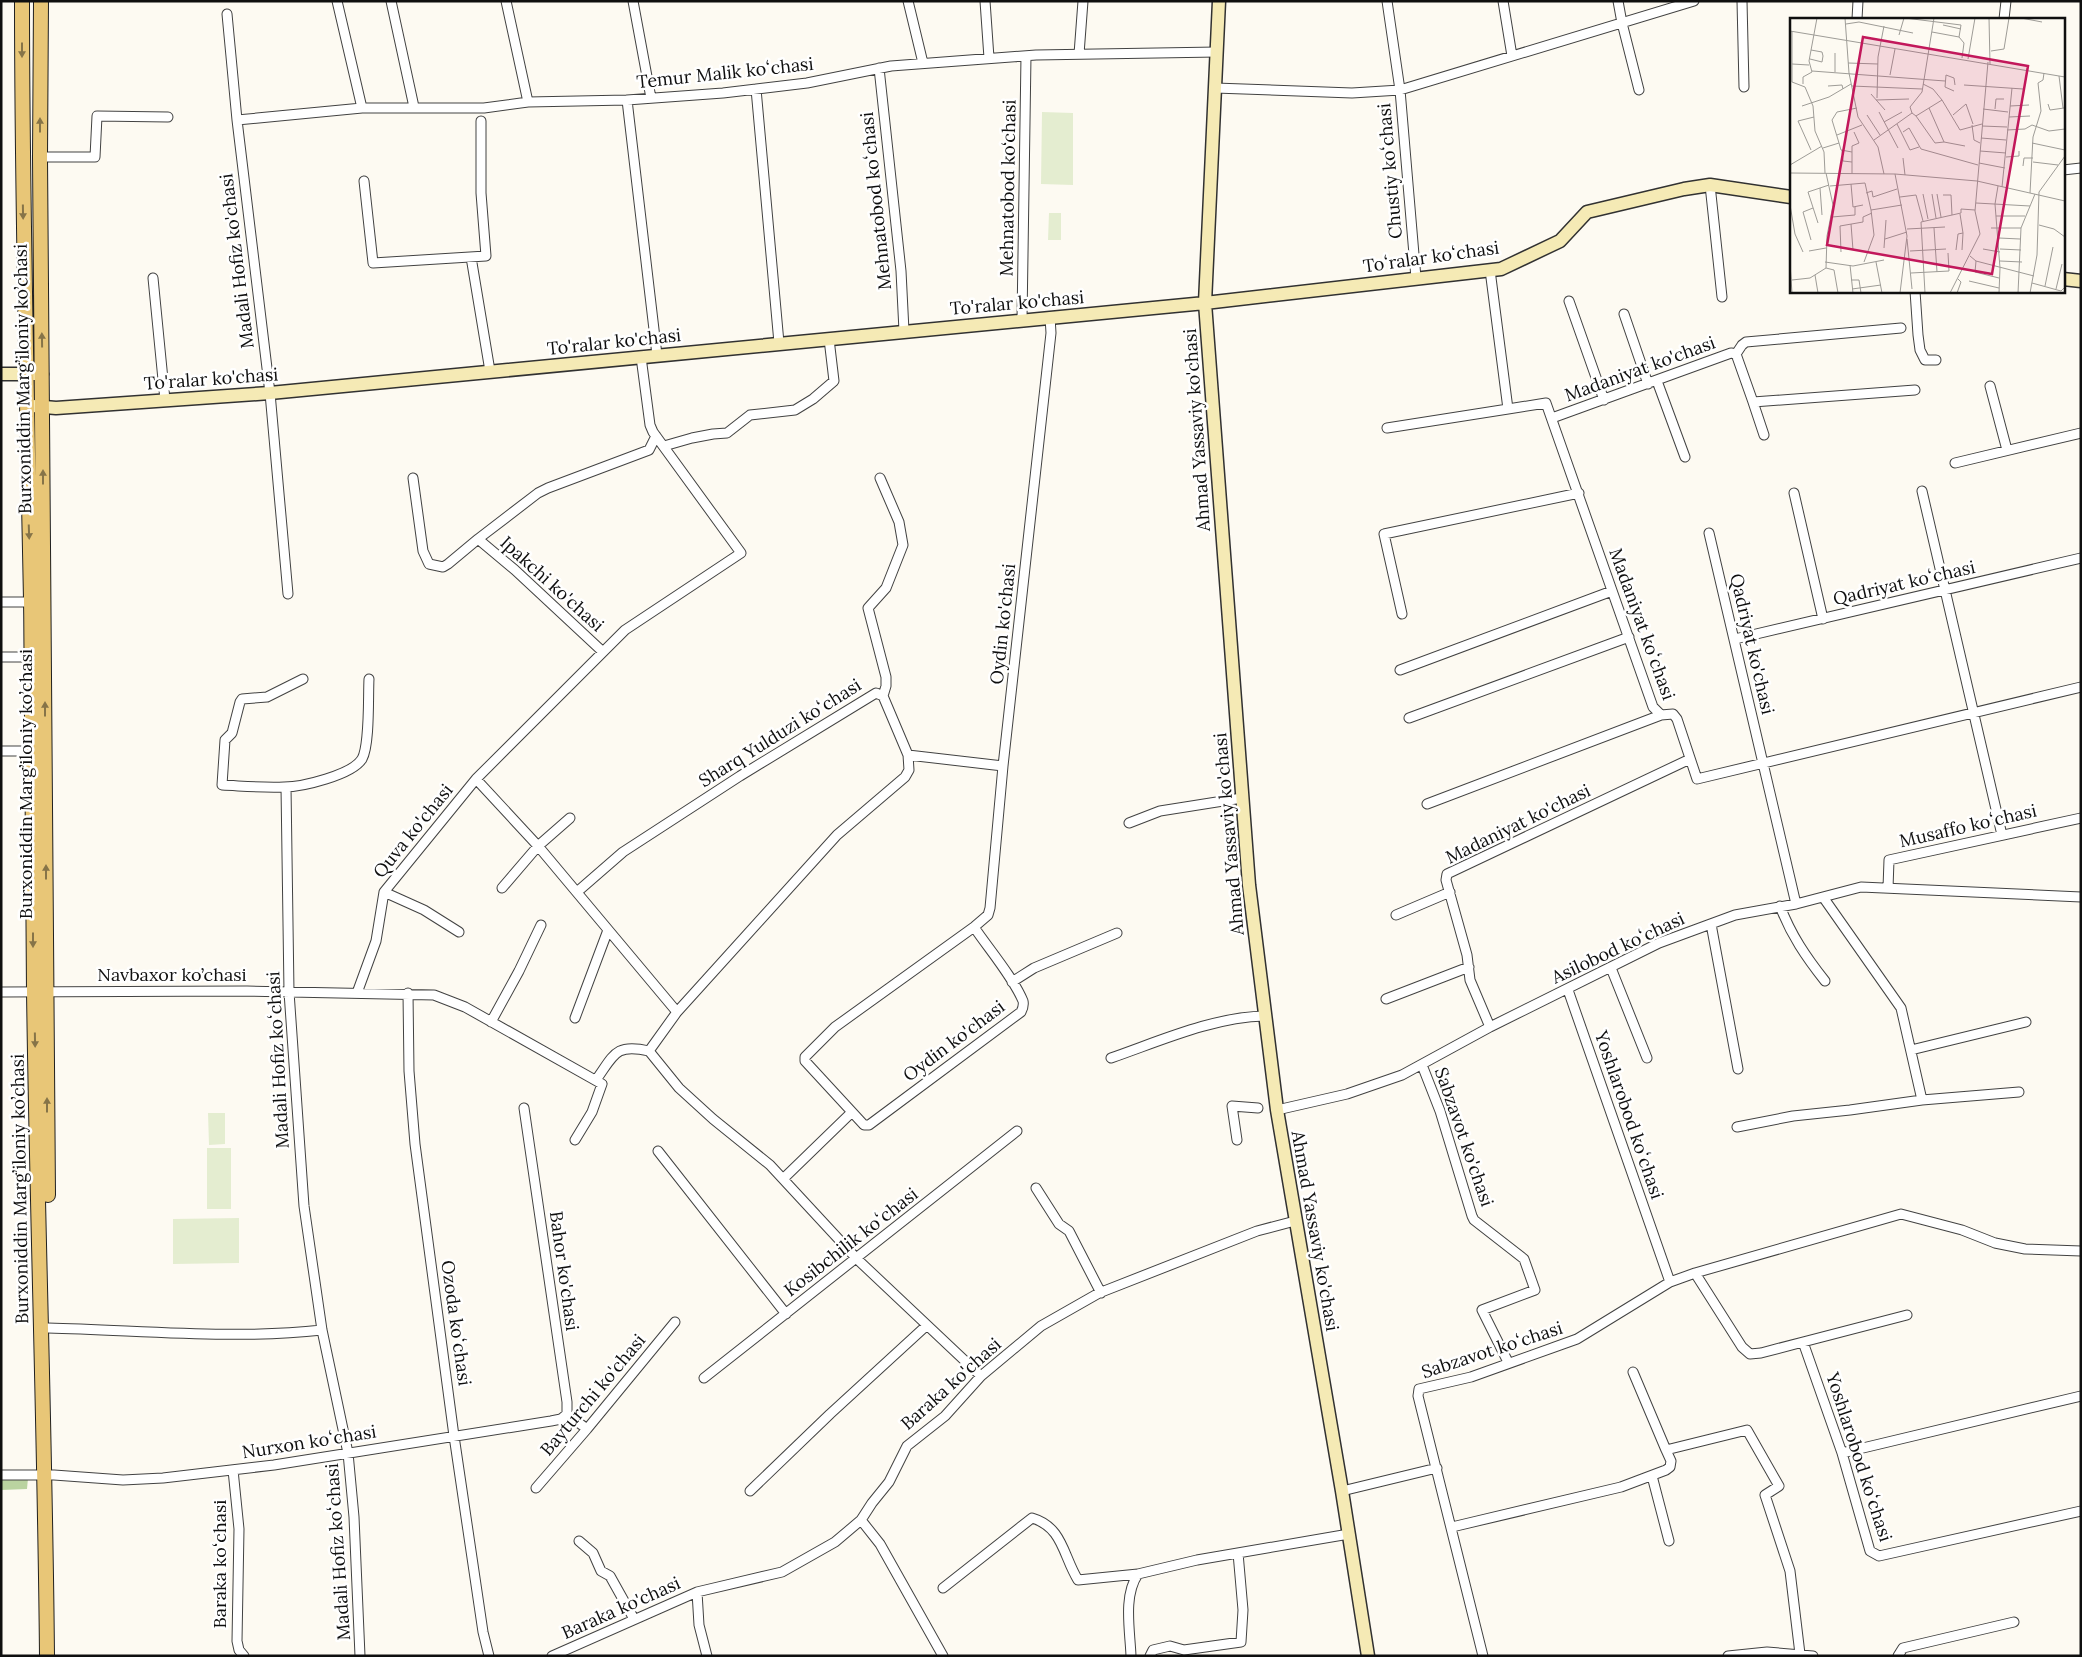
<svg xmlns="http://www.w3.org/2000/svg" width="2082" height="1657" viewBox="0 0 2082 1657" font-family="Lora,serif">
<rect width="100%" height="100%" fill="#fdfaf2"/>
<path fill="#bad3a0" d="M1 1478H28L27 1489 1 1490Z"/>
<path fill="#e4edd0" d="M1042 112 1073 113V185L1041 184Z
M1049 213H1061V240H1048Z
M208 1113H225V1144L209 1145Z
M207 1148H231V1209H207Z
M239 1218V1263L173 1264V1219Z"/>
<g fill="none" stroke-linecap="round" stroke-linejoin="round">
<g stroke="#424242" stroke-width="11">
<path id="street" d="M337 1 362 108
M391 1 414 107
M506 1 528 102
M633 1 651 98
M908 1 923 63
M985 1 989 58
M1387 1 1400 90 1416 278
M1503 1 1512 56
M1618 1 1622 23 1639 90
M1742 1 1744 87
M227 14 237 120 270 393 288 594
M1857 19 1858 1
M2004 19 2006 1
M1079 54 1083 1
M879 68 901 271 904 331
M1215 88 1352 93 1400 90 1694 1
M756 89 779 343
M627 100 657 355
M237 120 362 108H484L528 102 627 100 723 93 807 83 891 66 1036 55 1217 52
M40 157H95L97 116 168 117
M2063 170 2081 168
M364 181 373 263 486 256 481 193V121
M1710 185 1722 297
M471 257 490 371
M1490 270 1508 409 1546 403 1653 707 1661 715 1673 714 1677 719 1697 779 2081 687
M153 278 165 400
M1915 291 1918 335 1920 350 1925 360H1936
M1569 301 1604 400
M1624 314 1648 384
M1022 320 1026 56
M1736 354 1742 345 1746 342 1901 328
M1657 381 1685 457
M1990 386 2007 450
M1753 402 1764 435
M1552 418 1731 353 1736 354 1753 402 1915 390
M1387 428 1508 409
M664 446 692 438 713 434 727 433 750 415 795 410 813 399 834 381 829 339
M1955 463 2081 433
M413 478 423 551 429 564 443 567 448 564 478 539
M880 478 899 522 903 545 886 588 868 608 886 677V686L883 696
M1922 491 2002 835
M1794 493 1823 619
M1709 533 1796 904
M1 602H31
M1402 614 1384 534 1579 493
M1735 639 2081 558
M603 652 515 570 478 539 538 493 548 488 649 450 656 436
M1 657H31
M1400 670 1612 591
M303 679 267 697 242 699 240 702 232 733 225 740 222 785C243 786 263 788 284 787 302 787 352 775 362 759 370 745 368 696 369 679
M1409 718 1629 637
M1 751H32
M908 755 1003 766
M476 779 538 846 677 1012 649 1051
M286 787 289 992 304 1206 322 1330 348 1453 354 1517 360 1656
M1427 804 1661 715
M1129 823 1160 811 1242 798
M502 888 538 846 570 818
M1888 888 1889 860 2081 818
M384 892 424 910 459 932
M577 892 623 852 740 776 876 693 883 696 908 755 909 770 905 777 837 835 677 1012
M1823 897 1901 1008 1922 1100
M1780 906C1791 935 1806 957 1825 981
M1396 915 1450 892
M1711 924 1738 1069
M974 927C988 948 1013 977 1023 1001 1024 1005 1023 1008 1021 1012L869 1125H864L805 1061V1057L835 1027 974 927 988 915 990 908 1003 766 1051 333 1050 317
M1611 968 1647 1058
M1012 982 1034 968 1117 933
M1568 990 1670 1282 1695 1273 1901 1214 1962 1230 1995 1243 2025 1249 2081 1251
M1 992 247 991 434 995 465 1007 602 1084 592 1112 575 1140
M357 993 376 941 384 892 476 779 625 630 741 553 653 432 650 425 641 357
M408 993 409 1071 415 1144 454 1436 483 1632 489 1656
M1386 999 1469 967
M575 1018 608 930
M491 1022 519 971 541 925
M1490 1027 1470 980 1467 955 1446 880 1447 874 1690 759
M1911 1050 2026 1022
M1111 1058C1160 1041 1213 1017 1265 1016
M1422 1065 1440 1111 1472 1216 1474 1220 1524 1259 1535 1290 1482 1310 1508 1362
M596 1080C614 1055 615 1043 649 1051L679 1088 713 1119 770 1165 857 1259 981 1376
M524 1108 567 1402V1414L587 1429
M1277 1110 1347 1094 1402 1075 1490 1027 1659 943 1735 915 1796 904 1861 887 2081 897
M1737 1127 1793 1116 1850 1110 1922 1100 2019 1092
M1237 1140 1232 1106 1258 1108
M658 1151 786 1314
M784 1178 851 1113
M1036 1188 1059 1224 1069 1231 1101 1293
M1695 1273 1742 1347 1750 1354 1761 1353 1803 1342 1842 1453 1870 1551 1879 1556 2081 1511
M48 1328C139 1330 232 1340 322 1330
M1803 1342 1907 1315
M704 1378 1017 1131
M1666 1450 1747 1430 1779 1486 1765 1495 1790 1571 1800 1654
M1842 1453 2081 1396
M233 1470 239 1529 237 1641 239 1650 244 1656
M1 1475H54L123 1480 163 1478 274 1465 551 1421 561 1419 567 1414
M1652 1476 1669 1541
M536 1488 587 1429 675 1322
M750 1491 830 1414 926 1326
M1342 1491 1437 1468
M861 1520 880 1544 943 1656
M1452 1527 1621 1487 1666 1470 1670 1467 1671 1461 1666 1450 1633 1372
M579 1541 593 1553 601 1571 610 1576 634 1619
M943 1588 1032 1518C1063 1527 1063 1556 1078 1580L1138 1574
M697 1592 699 1625 707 1656
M552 1656 697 1592 782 1572 835 1542 861 1520 872 1503 889 1482 907 1446 945 1416 981 1376 1041 1326 1099 1293 1257 1231 1295 1221
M1131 1656C1130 1630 1123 1596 1138 1574L1197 1560 1349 1534
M1150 1656 1153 1650 1170 1646 1184 1650 1241 1642 1243 1610 1238 1553
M1483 1656 1418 1396 1419 1389 1471 1377 1577 1339 1670 1282
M1728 1656 1767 1652 1813 1656
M1898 1656 1903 1648 2014 1622"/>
</g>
<g stroke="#313131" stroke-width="15">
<path id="secondary" d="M1219 1 1205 303 1249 885 1277 1110 1342 1491 1368 1656
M2063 279 2081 281
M1 374H42
M33 406 56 408 270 393 1205 303 1501 269 1560 241 1587 212 1684 189 1710 185 1791 197"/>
</g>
<g stroke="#202020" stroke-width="16">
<path id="primary" d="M22 1C22 201 27 400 31 600 33 730 32 860 34 991 37 1212 45 1434 47 1656
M41 1 40 157 48 1195"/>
</g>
<use href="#street" stroke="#fff" stroke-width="9"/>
<use href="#secondary" stroke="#f5eab5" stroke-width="12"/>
<use href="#primary" stroke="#e8c677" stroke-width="14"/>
</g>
<defs><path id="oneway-solid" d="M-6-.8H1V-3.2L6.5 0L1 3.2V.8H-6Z" transform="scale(1.25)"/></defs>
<g fill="#867448">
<use href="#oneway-solid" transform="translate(22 50) rotate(90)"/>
<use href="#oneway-solid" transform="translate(40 125) rotate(-90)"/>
<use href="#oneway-solid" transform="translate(23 212) rotate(89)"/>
<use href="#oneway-solid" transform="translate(42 340) rotate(-91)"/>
<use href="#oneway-solid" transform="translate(43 477) rotate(-90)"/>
<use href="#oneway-solid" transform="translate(29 532) rotate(88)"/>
<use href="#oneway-solid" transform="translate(45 709) rotate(-90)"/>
<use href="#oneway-solid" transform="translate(46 872) rotate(-90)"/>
<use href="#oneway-solid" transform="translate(33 940) rotate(90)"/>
<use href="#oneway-solid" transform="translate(35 1040) rotate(89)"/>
<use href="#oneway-solid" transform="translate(47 1105) rotate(-90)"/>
</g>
<g text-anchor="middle" stroke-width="5" stroke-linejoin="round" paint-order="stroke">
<g font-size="18" fill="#0f0f0f" stroke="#fff">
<text transform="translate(725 73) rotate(-6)" y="6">Temur Malik koʻchasi</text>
<text transform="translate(1390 171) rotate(-95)" y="6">Chustiy koʻchasi</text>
<text transform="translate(1008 188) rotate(-89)" y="6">Mehnatobod ko‘chasi</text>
<text transform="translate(876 201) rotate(-96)" y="6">Mehnatobod koʻchasi</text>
<text transform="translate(1431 257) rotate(-8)" y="6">Toʻralar koʻchasi</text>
<text transform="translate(237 261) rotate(-97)" y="6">Madali Hofiz ko'chasi</text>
<text transform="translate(1017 303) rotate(-5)" y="6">To'ralar ko'chasi</text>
<text transform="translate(614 342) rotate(-6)" y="6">To'ralar ko'chasi</text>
<text transform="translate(1640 369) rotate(-20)" y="6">Madaniyat ko'chasi</text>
<text transform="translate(23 379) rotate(-91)" y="6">Burxoniddin Marg’iloniy ko’chasi</text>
<text transform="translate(211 379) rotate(-4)" y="6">To'ralar ko'chasi</text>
<text transform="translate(1197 430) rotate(-94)" y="6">Ahmad Yassaviy ko'chasi</text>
<text transform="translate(1904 583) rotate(-13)" y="6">Qadriyat koʻchasi</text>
<text transform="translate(552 584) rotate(42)" y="6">Ipakchi ko'chasi</text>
<text transform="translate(1003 624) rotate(-84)" y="6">Oydin ko'chasi</text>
<text transform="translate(1642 624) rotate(70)" y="6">Madaniyat koʻchasi</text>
<text transform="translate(1752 644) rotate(77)" y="6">Qadriyat ko'chasi</text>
<text transform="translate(780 733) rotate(-32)" y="6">Sharq Yulduzi koʻchasi</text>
<text transform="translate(26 784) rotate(-90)" y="6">Burxoniddin Marg’iloniy ko’chasi</text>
<text transform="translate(1518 824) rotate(-26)" y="6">Madaniyat ko'chasi</text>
<text transform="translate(1968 826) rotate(-13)" y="6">Musaffo koʻchasi</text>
<text transform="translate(413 831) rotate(-51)" y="6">Quva ko'chasi</text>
<text transform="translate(1229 834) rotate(-95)" y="6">Ahmad Yassaviy ko'chasi</text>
<text transform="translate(1618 948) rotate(-25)" y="6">Asilobod koʻchasi</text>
<text x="172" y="981">Navbaxor ko’chasi</text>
<text transform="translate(954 1041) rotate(-37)" y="6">Oydin ko'chasi</text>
<text transform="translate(278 1060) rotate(-93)" y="6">Madali Hofiz koʻchasi</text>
<text transform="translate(1629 1115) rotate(71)" y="6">Yoshlarobod koʻchasi</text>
<text transform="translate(1464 1137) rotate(71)" y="6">Sabzavot ko'chasi</text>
<text transform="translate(20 1189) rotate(-91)" y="6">Burxoniddin Marg’iloniy ko’chasi</text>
<text transform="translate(1315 1231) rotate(80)" y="6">Ahmad Yassaviy ko'chasi</text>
<text transform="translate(851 1242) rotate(-38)" y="6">Kosibchilik koʻchasi</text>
<text transform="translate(564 1271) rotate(82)" y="6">Bahor ko'chasi</text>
<text transform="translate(456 1323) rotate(82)" y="6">Ozoda koʻchasi</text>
<text transform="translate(1492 1350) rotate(-18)" y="6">Sabzavot koʻchasi</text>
<text transform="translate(951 1384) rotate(-42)" y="6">Baraka ko'chasi</text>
<text transform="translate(593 1395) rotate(-50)" y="6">Bayturchi ko'chasi</text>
<text transform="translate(309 1442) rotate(-9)" y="6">Nurxon koʻchasi</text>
<text transform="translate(1859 1457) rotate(72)" y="6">Yoshlarobod koʻchasi</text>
<text transform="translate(338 1552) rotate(-94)" y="6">Madali Hofiz koʻchasi</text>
<text transform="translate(220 1564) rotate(-90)" y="6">Baraka koʻchasi</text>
<text transform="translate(621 1608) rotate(-24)" y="6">Baraka ko'chasi</text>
</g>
</g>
<g transform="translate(1790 18)">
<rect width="275" height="275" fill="#fdfaf2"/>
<path fill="none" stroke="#9e9c97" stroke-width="1" d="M55 0 59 55 68 99 88 129 94 156M115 0 171 7 169 19 142 14M199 0 200 46M231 0 252 4M56 6 69 4 123 15M153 7 171 11M0 13 275 59M2 13V64L15 69 23 88 25 113 34 134 35 155M109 17 114 0M169 19 174 25 172 40M201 33 214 31 219 0M45 35V54M20 41 32 44 33 38 32 34 21 32M178 41 185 0M58 45 88 46M2 46 19 47M22 53 155 63M100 57 105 31M269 58 273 90M13 66V59L22 54 19 43 27 0M133 66 143 71 152 82 170 112 192 106M174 67 233 71M38 68 52 67 53 71M62 68 132 71M164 73 155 69 156 57 164 60 165 67M81 76 95 92M87 80 88 39 94 8M86 82 119 81M258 86 260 92 274 90M12 88 39 79 61 66M220 88 239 87M120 89 132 74 144 0M193 91 218 94M205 91 206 81H214M89 94 108 130M122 95 126 98 152 82M77 97 90 117M163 97 176 86 183 106M126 98 145 125 154 124 139 90M219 99 240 98M94 104 112 94M107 106 120 132 129 129M182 107 184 122 190 125M192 108 217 109M217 112 235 111 242 107 259 113 275 111M113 114 119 110 131 131 188 147M47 117 72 107M191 120 216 122M84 122 122 95 120 89M154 124 175 128M49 125 51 132 62 134V156M242 125 275 132M33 130 49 125 42 102 47 94 67 90M21 132 8 103 24 99M52 132 53 143 62 144M190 133 216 135M62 134V128L69 125 64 114M216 139 229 138V133M113 140 115 157M243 144 268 147M189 145 215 150M0 147 32 128M233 148 234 140H243M0 155 105 156 187 163 275 183M36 155 43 187 37 218 36 250M105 156 117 218 110 275M61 166 63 189 73 187M40 168 75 165 81 192M208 168 205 186 210 250M212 169 222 70M30 170 32 197M76 175 82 173 83 179 107 171M240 175 243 119 251 93 248 65 253 62 254 55M133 176 138 201M142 176 146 200M147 176 151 199M153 177H161L162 197M110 179 126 177 133 203M186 185 240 188M0 187 5 216 13 234M206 198H235M42 199 65 197V189M28 205 18 174 39 167M61 206 63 232M249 207 264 211 275 219M144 210 147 254M201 210H231M117 211 155 209M209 220 230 221M95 221 117 214M117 221 122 271M21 222 13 194 23 190M94 230 96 202M193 231 210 234M210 231 231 232M166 232 168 216 173 215 170 196M172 232 173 215M19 233 36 230M120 233 156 231M51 234 50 208 73 204V199L82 195M275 237V220M180 238 186 243 244 258M186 243 185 254 209 260M210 243 232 244M35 244 63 248 94 242M74 244 84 217 81 192 112 187M86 244 92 275M0 246 2 275M60 247 63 275M36 250 44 252 48 275M121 255 159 253 158 235M25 257 28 275M2 262 20 260 36 250M61 262H69L71 275M179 263 209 270M242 265 271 273 275 269M255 268 263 229M62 271 91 267M266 271 272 246M135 275 131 204 171 195V191L185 192M160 275 190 216 185 193 198 44M167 275 171 264 168 261M209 275 210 250M228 275 231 210 245 176M240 275 247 237 249 174 275 138"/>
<path fill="#c2185b" fill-opacity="0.15" stroke="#c2185b" stroke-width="2.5" d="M73 19 238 48 202 256 37 227Z"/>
<rect width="275" height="275" fill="none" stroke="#0f0f0f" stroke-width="2.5"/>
</g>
<rect width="2082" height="1657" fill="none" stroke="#0f0f0f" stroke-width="5"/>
</svg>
